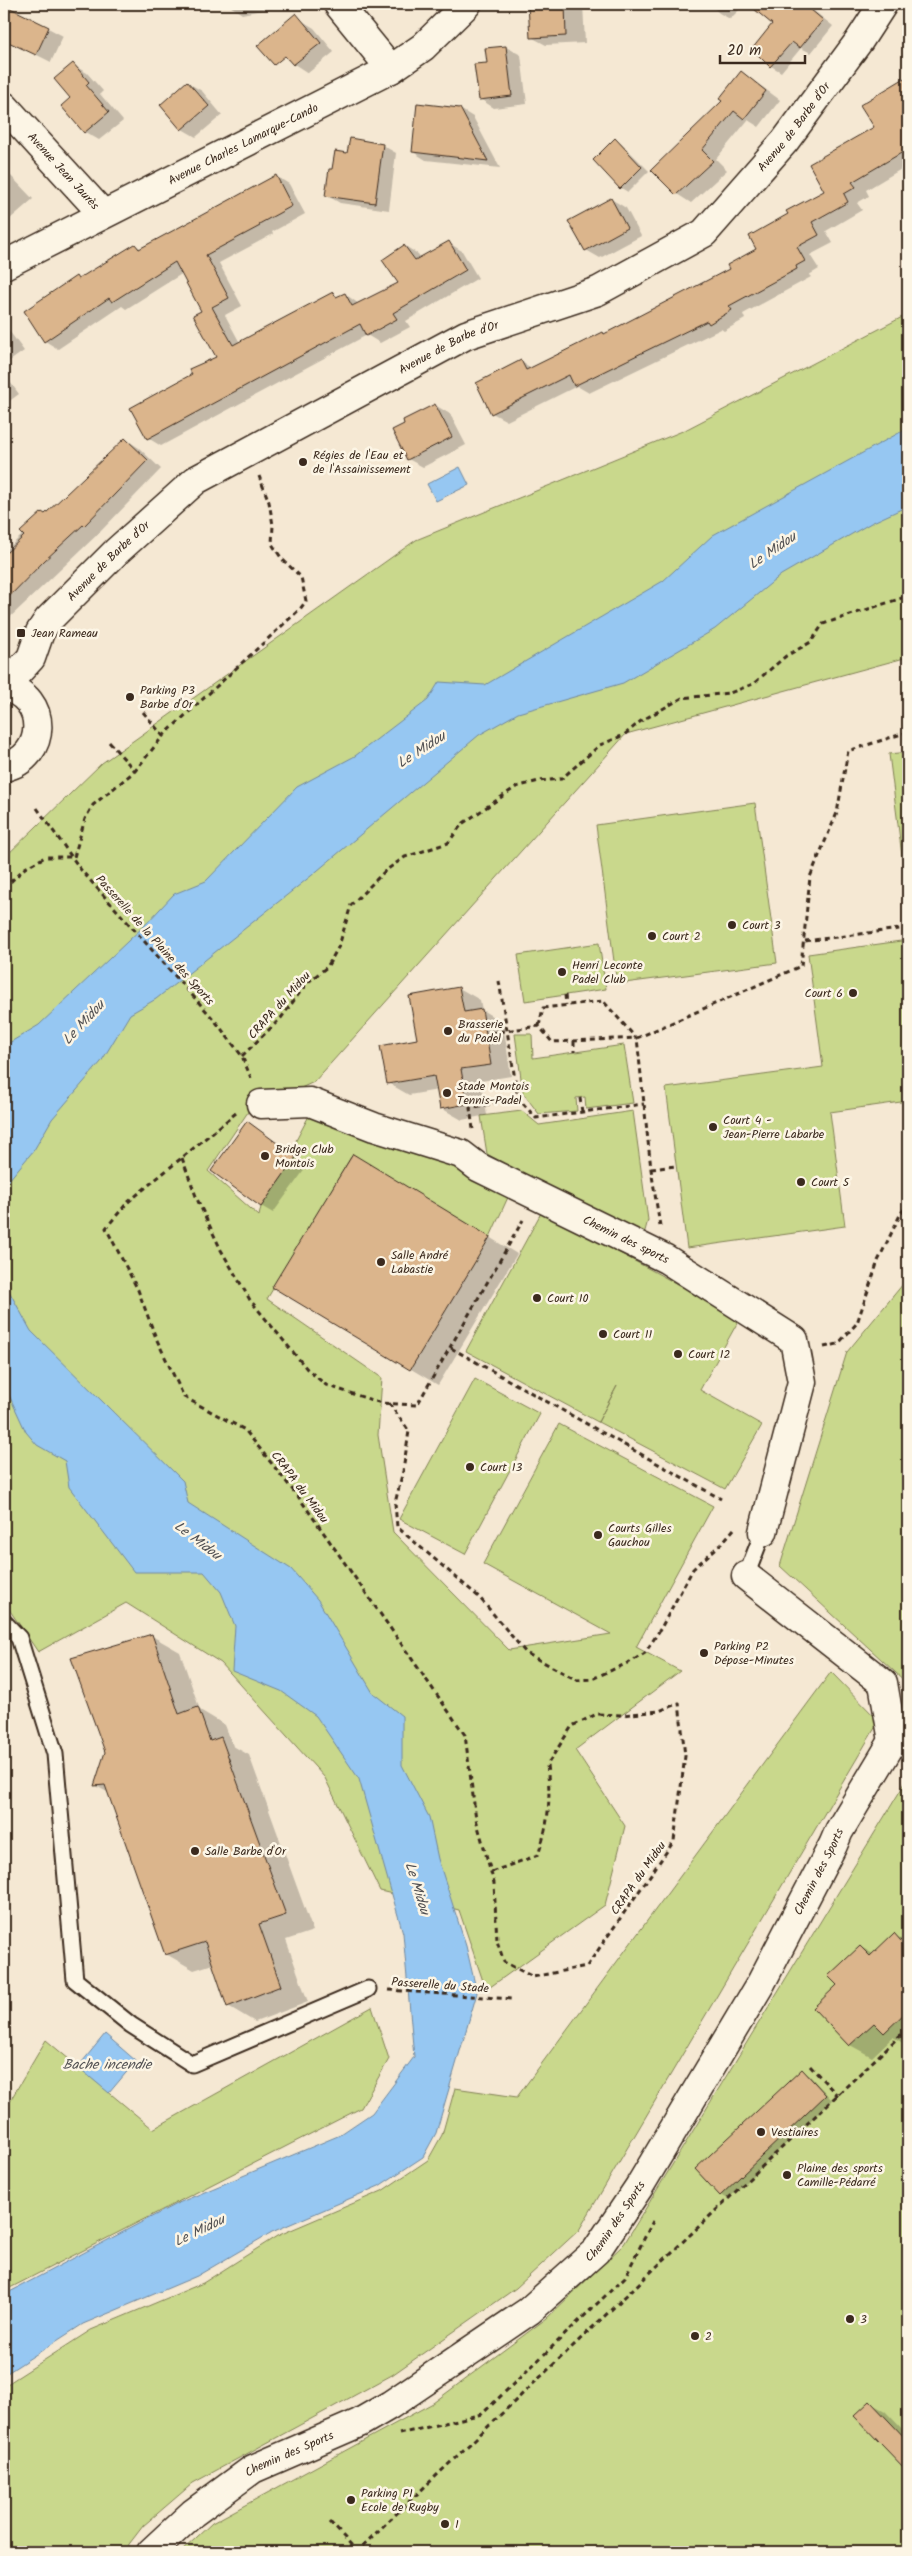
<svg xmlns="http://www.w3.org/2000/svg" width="912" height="2556" viewBox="0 0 912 2556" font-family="Kalam,sans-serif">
<rect width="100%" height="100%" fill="#f5e8d3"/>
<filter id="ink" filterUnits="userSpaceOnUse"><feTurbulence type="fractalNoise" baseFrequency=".02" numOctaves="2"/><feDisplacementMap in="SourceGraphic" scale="10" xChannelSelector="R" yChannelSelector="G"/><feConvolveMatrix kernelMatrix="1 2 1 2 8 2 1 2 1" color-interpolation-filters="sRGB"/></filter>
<g filter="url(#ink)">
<path fill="#c9d88c" stroke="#828155" d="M908 314V657L626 734 314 1082 248 1112 208 1171 259 1216 261 1207 296 1157 291 1150 311 1112 459 1166 509 1195 490 1237 351 1157 267 1299 382 1378 378 1435 393 1532 509 1650 611 1634 483 1564 559 1424 713 1506 636 1647 680 1671 575 1750 625 1826 605 1905 486 1990 459 1910 380 1891 325 1778 221 1663 126 1603 38 1652 4 1602V858L102 763 416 540 685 430Z
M908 752V903L889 754Z
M755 803 777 963 617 984 596 825Z
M908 940V1101L830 1112 845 1226 687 1248 666 1088 823 1067 808 954Z
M599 943 606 989 525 1001 518 955Z
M515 1034H532L533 1058 624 1045 633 1103 586 1109 585 1097 576 1098 577 1111 539 1114 523 1093Z
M522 1111 539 1125 633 1111 648 1220 645 1231 638 1236 487 1154 481 1116Z
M542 1211 740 1318 700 1390 762 1425 725 1489 598 1422 617 1386 598 1422 466 1351Z
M908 1278V1684L780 1566 847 1352Z
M475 1379 540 1414 465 1554 399 1519Z
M831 1672 879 1721 579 2230 516 2288 392 2375 193 2483 143 2526 123 2552H4V2386L91 2330 203 2283 277 2236 382 2191 428 2160 442 2135 455 2088 517 2097Z
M908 1778V2552H181L212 2523 433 2403 547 2318 624 2244Z
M372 2007 389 2059 361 2108 4 2291V2111L46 2040 153 2129Z"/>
<path fill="#96c7f2" stroke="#72889d" d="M908 428V506L871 523 781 575 715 629 623 683 518 713 479 735 311 876 156 999 130 1014 101 1062 52 1119 34 1150 4 1186V1046L39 1025 145 925 174 894 206 881 297 787 355 756 428 700 439 682 485 685 663 581 713 535Z
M460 467 469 485 436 501 427 484Z
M4 1282 31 1331 183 1481 188 1503 291 1569 318 1600 373 1693 402 1716V1765L429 1817 438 1859 466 1946 477 1993 436 2133 423 2157 379 2186 272 2232 197 2276 83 2324 4 2375V2295L176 2204 338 2136 372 2113 414 2057 403 1933 359 1779 316 1716 281 1691 232 1671 235 1626 221 1592 204 1572H134L69 1487 65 1461 37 1445 26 1432 8 1393 4 1389Z
M105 2034 136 2061 109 2093 78 2067Z"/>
<path fill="#0003" d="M227 4H271L272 8 242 14Z
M529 4H583L585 43 546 45 531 37Z
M710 4H745L730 19 719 13Z
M750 4H805L833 26 811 53 801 48 781 72 771 66 754 49 774 24Z
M299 19 314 28 334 52 308 73 294 64Z
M48 28 63 36 51 62 5 39Z
M506 47 521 55 527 104 494 108 480 99Z
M73 65 87 73 103 91 100 94 123 121 99 140 85 132 72 98Z
M742 72 780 100 759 127 748 120 716 159 727 170 691 203 677 194Z
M904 80 908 83V165L866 190 869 196 857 203 862 210 826 231 833 243 810 255 819 269 809 275 811 277 743 314 745 319 724 331 721 329 589 393 577 386 507 421 492 413 521 362 532 368 603 333 606 335 731 269 758 250 789 215 826 191 875 128Z
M188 83 202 91 222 115 196 137 182 129Z
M460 109 473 117 500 168 426 160 413 152Z
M615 140 622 144 649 171 628 192 621 188Z
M382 145 396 153 389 210 340 203 326 195 333 171 348 154Z
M4 172 11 176 33 199 10 219 4 216Z
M276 176 289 184 305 214 272 232 273 234 219 263 242 306 225 315 240 343 333 294 339 297 345 294 359 304 400 283 405 246 418 254 421 258 449 243 462 251 478 278 406 321 410 327 380 343 367 335 161 446 148 438 193 375 217 357 203 311 183 273 126 309 122 306 58 349 45 341 76 277 80 280 135 245 142 249Z
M611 199 626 208 641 236 600 258 586 250Z
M4 324 24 351 4 365Z
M4 374 19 394 4 405Z
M435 405 450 414 466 445 423 467 408 459Z
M125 439 139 448 161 469 99 533 5 622 9 625 4 630V552Z
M459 988 480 1000 482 1010 503 1023 511 1076 481 1081 487 1115 462 1120 441 1108 438 1090 409 1095 388 1083 418 1040 411 997Z
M259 1130 308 1165 273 1213 261 1206Z
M381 1171 517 1254 438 1385 411 1369Z
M152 1636 180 1652 200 1710 225 1725 233 1746 249 1755 313 1931 286 1940 308 2002 255 2022 228 2006 213 1964 194 1970 166 1954 109 1793 96 1786Z
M894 1935 908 1943V2042L906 2045 893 2037 872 2057 850 2045 815 2008 839 1985 861 1947 873 1954Z
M802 2071 809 2075 832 2100 728 2199 721 2195Z
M870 2403 885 2411 908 2435V2471L855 2416Z
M225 2548 233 2552H221Z"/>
<path fill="#dbb58c" stroke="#3b2a1e" d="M528 4H565L566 36 530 38Z
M748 4H804L823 20 800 48 792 42 770 67 752 49 772 24Z
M4 5 49 27 36 55 4 40Z
M296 13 321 43 293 65 285 56 274 65 257 46Z
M506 46 512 96 479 100 474 64 487 63 485 48Z
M73 63 89 82 86 85 109 112 84 133 61 106 70 98 54 79Z
M741 71 766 91 744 119 734 111 702 150 713 161 676 195 651 170 722 101 719 99Z
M908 76V149L852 182 856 187 844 194 848 202 812 222 819 235 797 247 805 261 796 266 797 269 729 306 732 310 709 324 707 321 574 386 569 375 491 414 476 383 521 360 526 370 603 332 604 334 729 269 727 265 756 249 749 236 788 214 786 211 824 191 809 164 874 127 860 105Z
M187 81 209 106 181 130 160 105Z
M417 103 460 108 488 161 412 152Z
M350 138 383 144 375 203 325 196 329 169H332L335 151 347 153Z
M615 138 642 167 620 189 593 160Z
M276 175 292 206 259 224 260 226 206 255 229 298 212 307 233 345 333 292 336 297 345 293 352 306 398 283 382 260 404 245 415 260 449 241 466 270 393 313 397 319 366 336 360 324 147 439 130 408 192 374 189 369 216 357 193 315 201 311 175 262 112 302 109 298 44 342 24 311 76 276 78 279 135 244 139 249Z
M611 198 627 228 585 251 568 221Z
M435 404 452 437 407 460 392 430 404 424 403 420Z
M125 438 148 460 84 526 83 525 44 561 4 602V555L24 536 20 532 42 512 45 514Z
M459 987 464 1012 482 1009 491 1065 461 1069 467 1104 440 1109 434 1076 387 1084 380 1046 417 1039 409 996Z
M247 1121 296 1157 261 1207 211 1171Z
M353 1154 490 1237 410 1370 272 1287Z
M152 1634 179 1714 198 1707 210 1741 221 1737 286 1915 259 1924 281 1986 227 2007 205 1942 165 1955 105 1785 94 1786 105 1752 71 1658Z
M894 1933 908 1949V2010L884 2033 874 2023 849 2046 813 2008 837 1985 828 1976 860 1946 870 1956Z
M802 2069 826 2095 720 2196 695 2169Z
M870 2401 908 2441V2472L854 2416Z"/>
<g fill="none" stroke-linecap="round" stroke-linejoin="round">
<g stroke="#3b2a1e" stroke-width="19">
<path id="service" d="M746 1576 763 1532
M4 1622 19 1638 55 1754 75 1980 131 2025 192 2064 368 1989"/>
</g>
<g stroke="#3b2a1e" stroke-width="31">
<g id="minor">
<path d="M338 4 391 69"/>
<path id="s1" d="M4 106 102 213"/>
<path id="s2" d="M4 265 391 69 423 47 467 4"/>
<path id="s3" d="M4 687 31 658 40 632 48 620 117 551 196 480 466 335 598 291 704 233 785 141 859 41 883 4"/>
<path d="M4 687C49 696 48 758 4 767"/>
<path id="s4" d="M261 1104 310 1102 374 1127 461 1154 478 1167 666 1259 794 1340 802 1382 763 1532"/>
<path d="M746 1576 883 1683 893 1741"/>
<path id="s5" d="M151 2552 193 2513 253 2469 359 2423 390 2405 529 2311 596 2251 639 2187 761 1983 833 1845 839 1831 893 1741 908 1725"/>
</g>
</g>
<path stroke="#3b2a1e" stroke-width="3" stroke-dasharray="5 4" stroke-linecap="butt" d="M143 712 163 736
M109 742 135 771
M37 808 81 870 216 1022 242 1056 251 1078
M4 888 25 868 45 857H74L85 819 93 805 135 771 163 736 300 609 306 601 301 577 282 559 272 544 273 525 269 502 259 476
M805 941 908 928
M499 981 518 1098 536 1118 644 1104
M565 995 566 1005
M539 1026 543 1008 603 1001 636 1038
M491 1033 539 1026 552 1042 637 1038
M574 1041V1052
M242 1056 281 1018 307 983 327 967 339 946 351 905 385 871 405 857 448 843 462 824 516 787 539 781 561 779 600 745 624 735 641 721 682 698 730 693 753 684 786 656 811 642 823 624 908 596
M580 1098 582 1112
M236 1113 127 1203 106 1228 138 1290 156 1338 184 1397 245 1430 300 1499 465 1735 476 1819 494 1883 497 1941 504 1962 533 1977 587 1966 674 1841 685 1756 679 1703 659 1711 622 1715 597 1714 572 1726 547 1765C551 1798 549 1823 538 1855L491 1872
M473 1129 470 1108 518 1098
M182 1158 197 1199 221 1250 250 1300 307 1369 326 1385 353 1394 381 1403 417 1405 523 1220
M651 1169 676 1166
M660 1226 651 1169 637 1038 801 966 810 877 837 813 848 751 908 732
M824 1347 838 1344 857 1323 878 1261 901 1213 908 1205
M451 1348 721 1499
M389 1403 409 1431 403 1471 395 1503 397 1527 479 1597 526 1653 577 1680 592 1679 632 1661 645 1653 661 1628 693 1569 722 1543 734 1529
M389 1990 511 1999
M810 2066 838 2096
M399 2434 482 2414 625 2277 653 2221
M330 2522 357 2551
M356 2552 908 2028"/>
<use href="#service" stroke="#fcf5e5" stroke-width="15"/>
<use href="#minor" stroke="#fcf5e5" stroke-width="28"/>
</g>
</g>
<g fill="#3b2a1e" stroke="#fcf5e5" stroke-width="2">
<circle cx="303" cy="462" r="5"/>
<rect x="16" y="628" width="10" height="10" rx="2.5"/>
<circle cx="130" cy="697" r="5"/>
<circle cx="732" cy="925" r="5"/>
<circle cx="652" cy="936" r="5"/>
<circle cx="562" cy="972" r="5"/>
<circle cx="853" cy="993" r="5"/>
<circle cx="448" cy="1031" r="5"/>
<circle cx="447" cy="1093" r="5"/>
<circle cx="713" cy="1127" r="5"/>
<circle cx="265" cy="1156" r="5"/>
<circle cx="801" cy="1182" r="5"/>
<circle cx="381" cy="1262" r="5"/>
<circle cx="537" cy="1298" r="5"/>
<circle cx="603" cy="1334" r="5"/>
<circle cx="678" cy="1354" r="5"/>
<circle cx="470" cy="1467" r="5"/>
<circle cx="598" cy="1535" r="5"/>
<circle cx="704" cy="1653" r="5"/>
<circle cx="195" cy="1851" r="5"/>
<circle cx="761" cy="2132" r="5"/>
<circle cx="787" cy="2175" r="5"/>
<circle cx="850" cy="2319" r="5"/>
<circle cx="695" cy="2336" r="5"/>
<circle cx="351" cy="2500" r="5"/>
<circle cx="445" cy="2524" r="5"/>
</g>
<g text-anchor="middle" stroke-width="5" stroke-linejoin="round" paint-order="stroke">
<g font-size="12" fill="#3b2a1e" stroke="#fcf5e5">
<text dy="4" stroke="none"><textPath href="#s3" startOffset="991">Avenue de Barbe d'Or</textPath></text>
<text dy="4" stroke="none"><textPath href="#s2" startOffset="268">Avenue Charles Lamarque-Cando</textPath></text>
<text dy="4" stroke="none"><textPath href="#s1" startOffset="88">Avenue Jean Jaurès</textPath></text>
<text dy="4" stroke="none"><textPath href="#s3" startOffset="571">Avenue de Barbe d'Or</textPath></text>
<text dy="4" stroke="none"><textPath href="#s3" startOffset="166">Avenue de Barbe d'Or</textPath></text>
<text transform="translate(155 940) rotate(48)" y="4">Passerelle de la Plaine des Sports</text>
<text transform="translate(279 1005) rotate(-48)" y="4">CRAPA du Midou</text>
<text dy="4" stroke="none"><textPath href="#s4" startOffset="395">Chemin des sports</textPath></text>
<text transform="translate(300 1487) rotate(53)" y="4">CRAPA du Midou</text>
<text dy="4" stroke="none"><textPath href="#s5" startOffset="981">Chemin des Sports</textPath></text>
<text transform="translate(638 1878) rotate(-55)" y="4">CRAPA du Midou</text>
<text transform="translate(440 1985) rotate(4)" y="4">Passerelle du Stade</text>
<text dy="4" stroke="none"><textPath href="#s5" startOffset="576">Chemin des Sports</textPath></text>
<text dy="4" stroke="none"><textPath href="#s5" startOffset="171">Chemin des Sports</textPath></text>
</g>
<g font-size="12" fill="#3b2a1e" stroke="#fcf5e5" text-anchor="start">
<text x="313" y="459">Régies de l'Eau et<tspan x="313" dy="14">de l'Assainissement</tspan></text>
<text x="31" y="637">Jean Rameau</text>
<text x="140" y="694">Parking P3<tspan x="140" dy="14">Barbe d'Or</tspan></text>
<text x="742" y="929">Court 3</text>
<text x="662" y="940">Court 2</text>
<text x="572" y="969">Henri Leconte<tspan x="572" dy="14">Padel Club</tspan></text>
<text x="843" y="997" text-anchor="end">Court 6</text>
<text x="458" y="1028">Brasserie<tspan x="458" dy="14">du Padel</tspan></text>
<text x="457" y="1090">Stade Montois<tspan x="457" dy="14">Tennis-Padel</tspan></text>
<text x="723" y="1124">Court 4 -<tspan x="723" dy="14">Jean-Pierre Labarbe</tspan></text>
<text x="275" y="1153">Bridge Club<tspan x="275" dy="14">Montois</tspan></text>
<text x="811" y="1186">Court 5</text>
<text x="391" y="1259">Salle André<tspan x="391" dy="14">Labastie</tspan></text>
<text x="547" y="1302">Court 10</text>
<text x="613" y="1338">Court 11</text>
<text x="688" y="1358">Court 12</text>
<text x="480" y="1471">Court 13</text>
<text x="608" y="1532">Courts Gilles<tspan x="608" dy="14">Gauchou</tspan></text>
<text x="714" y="1650">Parking P2<tspan x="714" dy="14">Dépose-Minutes</tspan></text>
<text x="205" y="1855">Salle Barbe d'Or</text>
<text x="771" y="2136">Vestiaires</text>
<text x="797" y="2172">Plaine des sports<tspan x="797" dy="14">Camille-Pédarré</tspan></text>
<text x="860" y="2323">3</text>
<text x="705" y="2340">2</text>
<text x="361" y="2497">Parking P1<tspan x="361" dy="14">Ecole de Rugby</tspan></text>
<text x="455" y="2528">1</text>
</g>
<g font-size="14" font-style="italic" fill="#525153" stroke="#fcf5e5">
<text transform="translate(772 550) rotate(-34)" y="5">Le Midou</text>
<text transform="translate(421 749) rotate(-33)" y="5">Le Midou</text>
<text transform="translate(83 1022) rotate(-47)" y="5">Le Midou</text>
<text transform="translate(198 1540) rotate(37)" y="5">Le Midou</text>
<text transform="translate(418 1888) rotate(73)" y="5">Le Midou</text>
<text x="107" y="2069">Bache incendie</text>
<text transform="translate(199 2230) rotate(-26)" y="5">Le Midou</text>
</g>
</g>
<rect width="912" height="2556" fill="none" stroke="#fcf5e5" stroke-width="20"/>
<rect x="10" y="10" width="892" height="2536" fill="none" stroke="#3b2a1e" stroke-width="2" filter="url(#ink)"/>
<path d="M720 55v8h85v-8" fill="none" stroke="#3b2a1e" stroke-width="2.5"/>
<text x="727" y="55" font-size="15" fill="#3b2a1e" stroke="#fcf5e5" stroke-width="4" paint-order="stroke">20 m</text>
</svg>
